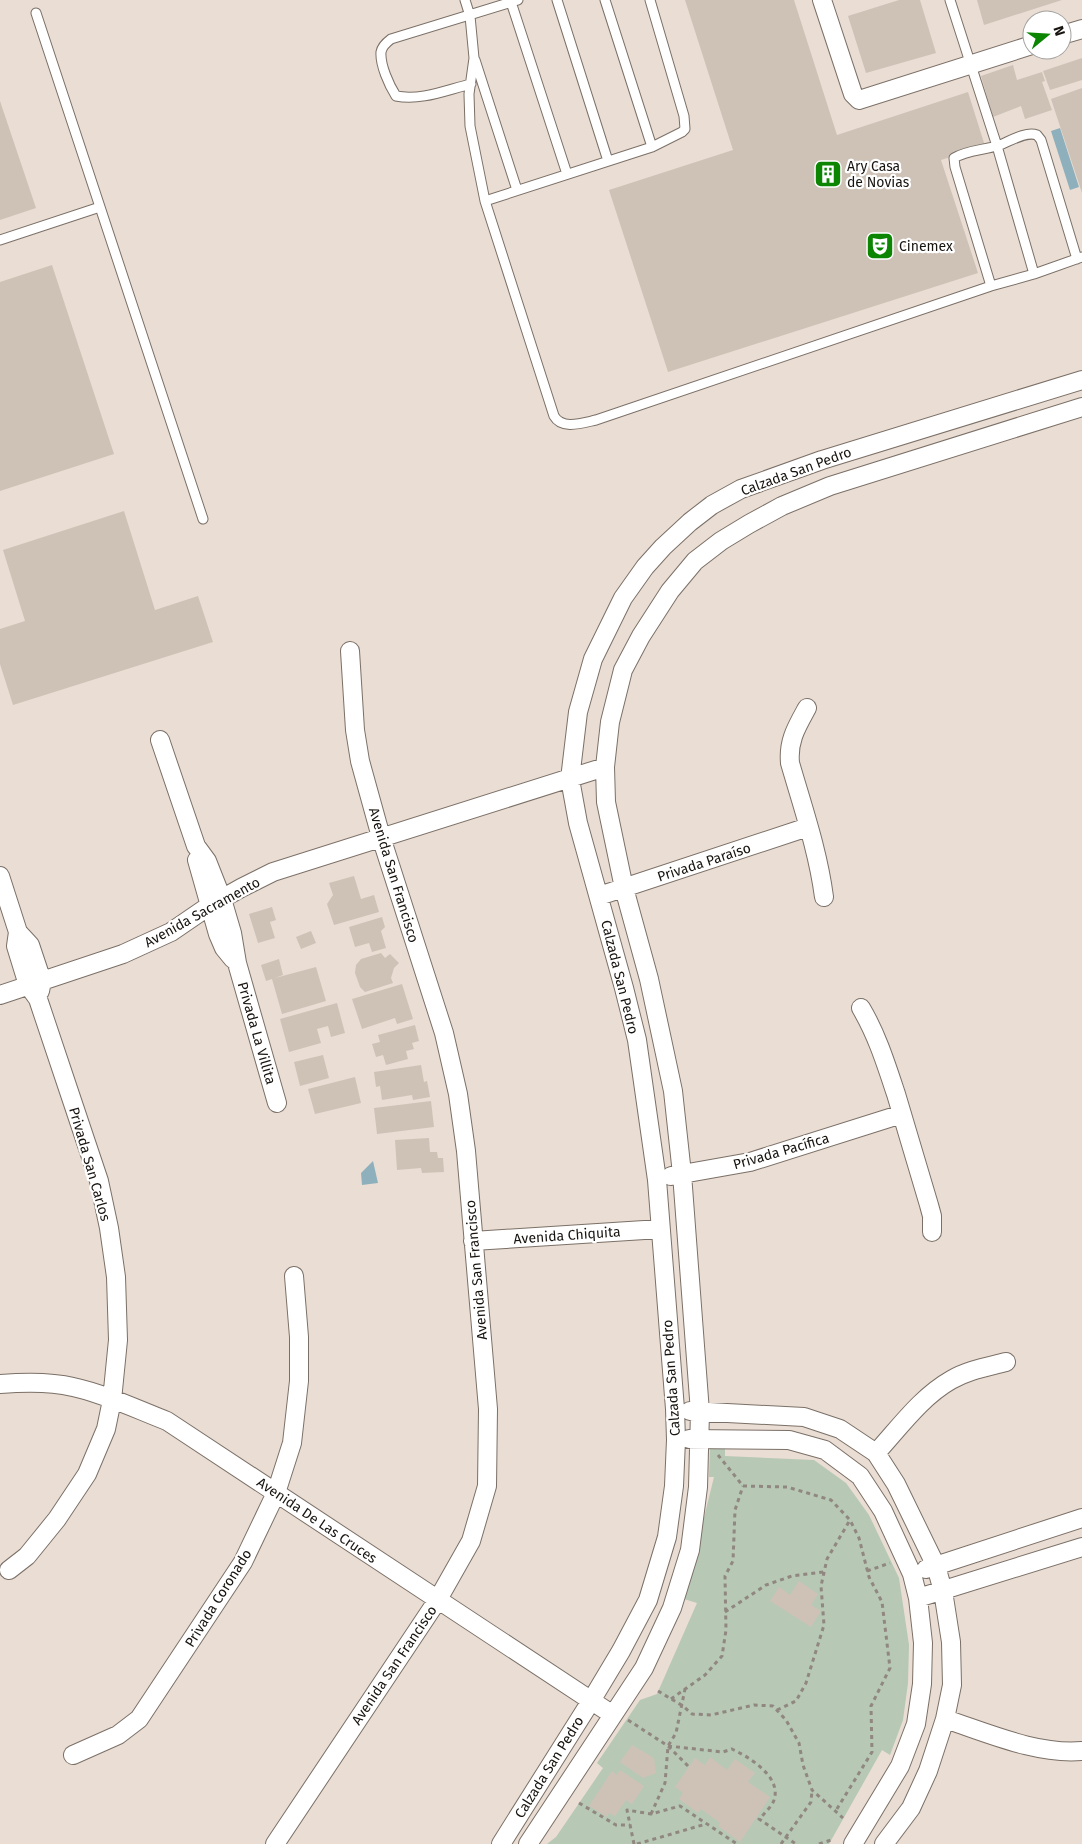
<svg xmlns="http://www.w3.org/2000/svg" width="1082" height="1844" viewBox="0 0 1082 1844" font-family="'Fira Sans',sans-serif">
<rect width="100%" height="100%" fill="#eaddd3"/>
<path fill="#b7c8b5" d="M710 1447H725V1456L814 1460 846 1483 869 1515 899 1578 909 1645 908 1683 903 1720 890 1755 882 1750 829 1844H547L556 1837 603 1768 597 1763 640 1700 657 1694 697 1603 684 1599 714 1477H709Z"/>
<path fill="#8eb0bc" d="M1060 128 1079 187 1070 190 1051 131Z
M373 1161 378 1183 362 1185 361 1173Z"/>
<path fill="#cec2b7" d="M685 0H794L837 135 968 92 985 146 941 160 978 273 668 372 609 190 733 150Z
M899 0H920L936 53 866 73 848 16Z
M977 0H1062L984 25Z
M1082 58V80L1050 90 1043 71Z
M1013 65 1017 80 1042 72 1045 81 1042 82 1052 110 1025 119 1021 106 993 117 981 76Z
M1082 88V193L1051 99Z
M0 101 36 208 0 220Z
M52 265 114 454 0 491V282Z
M124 511 155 610 198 596 213 642 13 705 0 664V629L25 621 3 550Z
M354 876 361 899 374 895 379 912 334 925 327 904 333 895 329 883Z
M272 907 276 920 270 922 275 938 258 943 249 914Z
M382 917 385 927 381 931 386 948 372 952 369 943 355 947 349 927Z
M311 931 316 943 301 949 296 937Z
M381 953 385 958 390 954 399 963 394 968 391 978 393 983 365 992 360 987 355 973 356 965 361 959Z
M279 959 283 975 275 978 316 967 326 1001 282 1014 272 979 266 981 261 965Z
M402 984 413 1019 397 1024 395 1018 362 1029 352 999Z
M337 1003 345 1033 331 1037 328 1026 317 1029 321 1043 289 1052 280 1019Z
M415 1025 419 1041 412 1043 414 1049 406 1051 408 1059 386 1065 383 1055 376 1057 372 1044 380 1042 378 1035Z
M323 1055 329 1078 300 1086 294 1062Z
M421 1065 424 1082 427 1081 430 1097 413 1100 412 1095 382 1100 380 1086 376 1087 374 1072Z
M355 1077 361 1103 315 1114 308 1089Z
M431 1101 434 1127 377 1134 374 1108Z
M429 1138 430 1152H437L438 1158H443L444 1172 422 1173 421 1168 397 1170 395 1140Z
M799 1581 818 1594 811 1605 821 1611 811 1627 770 1601 779 1587 790 1595Z
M632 1745 654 1758 656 1773 643 1778 620 1762Z
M710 1757 727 1770 735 1759 755 1773 748 1782 770 1797 740 1842 718 1826 720 1823 701 1809 698 1813 679 1799 683 1793 675 1787 695 1758 705 1765Z
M620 1770 644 1786 632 1804 626 1800 615 1816 609 1813 607 1817 589 1806 612 1771 617 1775Z"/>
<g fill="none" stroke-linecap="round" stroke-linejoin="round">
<g stroke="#7b7067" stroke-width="11">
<path id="lane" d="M465 0 470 16 474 58 469 94 470 126 485 201 554 416C562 430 582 423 596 420L991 286 1034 274 1082 257
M557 0 608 161
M605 0 652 147
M950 0 997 146 1034 274
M511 2 567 174
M36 13 203 519
M475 60 517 190
M471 84C446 90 421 101 396 96 389 85 380 65 381 52 382 46 387 42 391 39L518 0
M485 201 652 147 682 132 685 129 684 116 650 0
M0 240 100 207
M991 286 955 167 954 158C967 150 985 150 1000 145 1010 141 1026 131 1037 135L1041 140 1077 259"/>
</g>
<g stroke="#7b7067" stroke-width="20">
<path id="street" d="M822 0 853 94 859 100 1032 45
M1062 35 1082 29
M807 708C796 728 788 741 790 763 803 808 818 851 824 897
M160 740 196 846 207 861 222 899 232 933 237 963 277 1103
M197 860 218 934 224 948 233 959
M0 876 18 932 30 945 42 981 40 991
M599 896 808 827
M0 995 123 954 171 932 209 906 241 888 273 872 605 767
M861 1008C877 1035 886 1064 896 1094 907 1131 918 1168 929 1205L932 1216V1232
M671 1176 750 1162 902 1114
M473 1241 660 1229
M0 1384C24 1382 49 1381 73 1387 105 1394 136 1409 167 1421L613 1715
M690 1411 804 1417 840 1429 876 1453 896 1484 936 1566 943 1591 951 1642 952 1685 945 1719 928 1771 911 1808 884 1844
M689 1439 789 1440 825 1450 860 1476 883 1511 912 1574 918 1598 923 1643 922 1684 916 1724 900 1766 853 1844
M876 1453C899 1428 921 1397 951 1380 968 1370 987 1367 1006 1362
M926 1569 1082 1518
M9 1570 27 1556 57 1519 87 1474 106 1429 112 1400 118 1340 116 1277 109 1228 99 1181 38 999 28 985 16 946 18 932
M918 1598 1082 1547
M945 1719C988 1733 1037 1755 1082 1751
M73 1755 118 1735 139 1719 243 1562 276 1493 292 1443 299 1381V1337L294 1276
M275 1844 437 1601 471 1541 487 1486 488 1409 466 1151 458 1094 444 1033 381 837 360 761 355 730 350 651
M501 1844 591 1701 621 1651 648 1600 667 1537 674 1486 676 1440 675 1409 657 1180 637 1040 624 988 578 823 570 779 578 712 593 659 623 598 645 567 663 547 690 522 712 505 741 489 822 460 1082 380
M528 1844 644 1668 672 1608 690 1550 698 1487 700 1412 682 1174 673 1091 649 979 624 888 606 802 605 767 610 722 623 670 641 636 670 591 695 561 721 541 749 524 782 506 830 486 1082 407"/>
</g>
<path stroke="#908780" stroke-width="3" stroke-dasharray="4 4" stroke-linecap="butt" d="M718 1455 743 1486
M743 1486 787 1487 831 1500 850 1520 859 1538 869 1577 882 1602 890 1668 871 1706 872 1752 835 1812
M867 1571 890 1563
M725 1612 766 1585 792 1576 824 1572
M658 1691 683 1706 692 1714 711 1715 754 1705 773 1706 786 1720 799 1743 803 1765 812 1790 843 1818
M671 1699 705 1675 722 1656 726 1630 725 1576 733 1561 735 1510 743 1486
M777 1710 796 1701 806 1683 824 1625 821 1586 827 1559 850 1520
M628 1720 668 1746 689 1767
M668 1746 723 1752 732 1749C749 1757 782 1777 774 1800 772 1806 764 1814 759 1819L796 1844
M579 1803 616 1825H630
M651 1814 665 1783 668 1746 676 1733 685 1689
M634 1844 627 1810 651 1814 680 1806 737 1844
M637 1844 706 1824
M781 1844 811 1802 812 1790
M819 1844 831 1840"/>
<use href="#lane" stroke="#fff" stroke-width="9"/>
<use href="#street" stroke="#fff" stroke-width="18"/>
</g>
<defs>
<g id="building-square" transform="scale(1.4375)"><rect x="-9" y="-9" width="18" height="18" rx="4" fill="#0b8502" stroke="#fff"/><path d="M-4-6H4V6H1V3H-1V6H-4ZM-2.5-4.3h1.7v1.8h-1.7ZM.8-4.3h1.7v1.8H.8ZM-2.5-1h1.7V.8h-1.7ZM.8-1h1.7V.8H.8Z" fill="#fff"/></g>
<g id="theatre-square" transform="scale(1.4375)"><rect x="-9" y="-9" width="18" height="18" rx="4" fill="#0b8502" stroke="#fff"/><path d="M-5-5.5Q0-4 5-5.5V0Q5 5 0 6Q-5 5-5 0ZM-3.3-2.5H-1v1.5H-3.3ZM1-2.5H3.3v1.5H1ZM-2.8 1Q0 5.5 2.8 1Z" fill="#fff"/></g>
</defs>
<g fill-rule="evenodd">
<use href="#building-square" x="828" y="174"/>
<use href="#theatre-square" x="880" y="246"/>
</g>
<g text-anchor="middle" stroke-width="4.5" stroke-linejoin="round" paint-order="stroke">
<g font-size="14" fill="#17130f" stroke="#fff" text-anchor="start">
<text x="847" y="171">Ary Casa<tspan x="847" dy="16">de Novias</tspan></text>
<text x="899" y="251">Cinemex</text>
</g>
<g font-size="14" fill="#17130f" stroke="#fff">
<text transform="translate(796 471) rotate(-20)" y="5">Calzada San Pedro</text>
<text transform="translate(704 862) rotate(-18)" y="5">Privada Paraíso</text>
<text transform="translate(394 875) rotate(73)" y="5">Avenida San Francisco</text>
<text transform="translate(202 912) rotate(-29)" y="5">Avenida Sacramento</text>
<text transform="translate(620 977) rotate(76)" y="5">Calzada San Pedro</text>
<text transform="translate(257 1033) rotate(74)" y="5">Privada La Villita</text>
<text transform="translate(781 1151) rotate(-16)" y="5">Privada Pacífica</text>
<text transform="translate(90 1164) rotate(74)" y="5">Privada San Carlos</text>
<text transform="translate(567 1235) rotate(-4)" y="5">Avenida Chiquita</text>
<text transform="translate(476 1270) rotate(-95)" y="5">Avenida San Francisco</text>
<text transform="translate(671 1378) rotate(-94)" y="5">Calzada San Pedro</text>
<text transform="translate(317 1520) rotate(34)" y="5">Avenida De Las Cruces</text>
<text transform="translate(218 1598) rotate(-58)" y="5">Privada Coronado</text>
<text transform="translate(394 1665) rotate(-56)" y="5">Avenida San Francisco</text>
<text transform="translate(549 1767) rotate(-58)" y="5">Calzada San Pedro</text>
</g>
</g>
<g transform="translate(1047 35) rotate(72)"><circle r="24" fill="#ffffff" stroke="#a2a19f"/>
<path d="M0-4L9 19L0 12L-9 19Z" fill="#0b8502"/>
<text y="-8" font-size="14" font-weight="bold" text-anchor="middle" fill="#17130f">N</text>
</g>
</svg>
